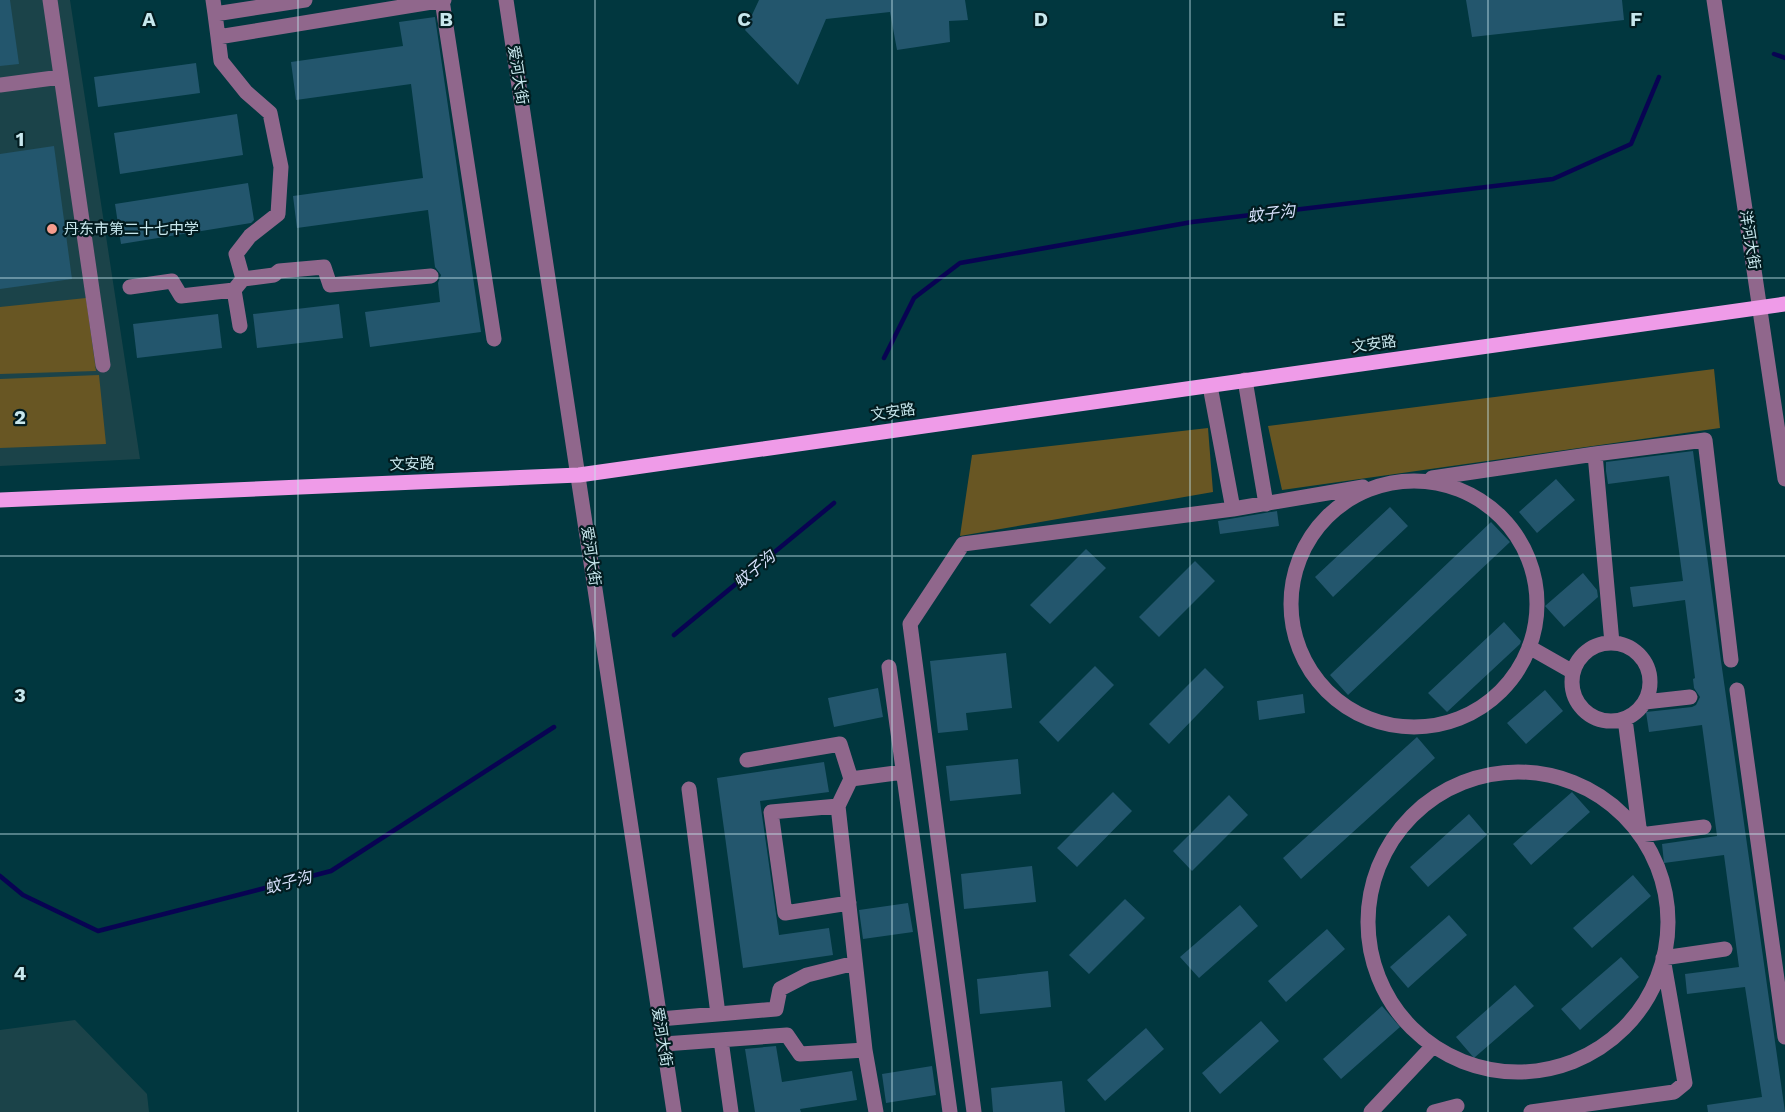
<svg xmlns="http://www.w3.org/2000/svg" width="1785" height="1112" viewBox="0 0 1785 1112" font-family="'Work Sans','Noto Sans SC',sans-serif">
<rect width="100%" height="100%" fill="#01373f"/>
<path fill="#1b4349" d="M0 0H70L140 459 0 466Z
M75 1020 147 1094 149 1112H0V1030Z"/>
<path fill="#685623" d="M86 298 96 371 0 374V307Z
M1714 369 1720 428 1282 490 1268 426Z
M99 375 106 444 0 448V379Z
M1208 428 1213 492 960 536 972 455Z"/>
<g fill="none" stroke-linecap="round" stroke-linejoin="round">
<path stroke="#080352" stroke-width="4.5" d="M1774 54 1785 58
M884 358 914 298 960 263 1192 222 1553 179 1631 144 1659 77
M674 635 834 503
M0 876 23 895 98 931 331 871 554 727"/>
</g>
<path fill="#23566d" d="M0 0H10L19 64 0 66Z
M759 0H965L968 20 949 21 950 42 897 50 890 12 826 19 798 85 745 30Z
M1466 0H1622L1624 20 1472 37Z
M435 17 481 332 370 347 365 312 440 302 438 283 441 275 435 267 428 210 297 228 293 196 423 178 411 84 296 100 291 62 403 46 399 22Z
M196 63 200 93 98 107 94 77Z
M237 114 243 155 120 174 114 133Z
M54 146 72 279 0 289V154Z
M248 183 254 220 251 223 121 244 115 204Z
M339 304 343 338 257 348 253 314Z
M218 314 222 348 137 358 133 324Z
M1693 451 1721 661 1785 1112H1708L1707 1105 1762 1097 1745 987 1687 994 1685 974 1739 967 1724 855 1664 863 1662 844 1717 836 1702 725 1649 732 1646 712 1692 707 1696 705 1700 697 1694 688 1693 679 1695 678 1685 600 1633 607 1630 587 1683 581 1669 476 1608 484 1606 471V462Z
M1556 479 1575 500 1537 533 1519 512Z
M1390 507 1408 526 1333 597 1315 577Z
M1277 511 1279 526 1220 534 1218 521Z
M1491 522 1510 542 1348 695 1330 675Z
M1086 549 1106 568 1050 624 1030 605Z
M1195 561 1215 581 1159 637 1139 617Z
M1583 573 1597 590 1598 597 1564 627 1545 606Z
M1504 622 1521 641 1520 644 1447 712 1428 693Z
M1006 653 1012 708 966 713 968 730 938 733 930 661Z
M1095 666 1114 685 1058 742 1039 722Z
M1205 668 1224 687 1169 744 1149 724Z
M878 688 883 717 834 727 828 698Z
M1545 690 1563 711 1526 744 1507 723Z
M1303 694 1305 713 1259 720 1257 701Z
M1417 737 1435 758 1301 879 1283 858Z
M1018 759 1021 794 950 801 946 766Z
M824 762 829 792 760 801 779 935 829 928 833 955 743 968 717 778Z
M1113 792 1132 811 1077 867 1057 848Z
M1572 792 1590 812 1531 865 1513 844Z
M1229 795 1248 815 1192 871 1173 851Z
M1469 814 1487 835 1428 887 1410 867Z
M1032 866 1036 902 964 909 961 874Z
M1633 875 1651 896 1592 948 1573 928Z
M1125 899 1145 918 1089 974 1069 955Z
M908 903 913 932 863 939 859 910Z
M1240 905 1258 926 1199 978 1180 957Z
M1449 915 1467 935 1408 988 1390 967Z
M1327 929 1345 949 1286 1002 1268 981Z
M1621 957 1639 977 1580 1030 1561 1009Z
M1048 971 1051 1007 980 1014 977 979Z
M1515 985 1534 1006 1474 1058 1456 1037Z
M1382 1006 1400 1027 1341 1079 1323 1059Z
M1261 1021 1279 1041 1220 1094 1202 1073Z
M1146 1028 1164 1049 1105 1101 1087 1080Z
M776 1046 782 1082 852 1071 857 1100 800 1109 801 1112H755L745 1049Z
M932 1066 936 1095 886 1103 882 1074Z
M1062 1081 1065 1112H993L991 1088Z"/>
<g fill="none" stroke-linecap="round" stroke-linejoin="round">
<path stroke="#90678c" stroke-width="15" d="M50 0 103 365
M213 0 215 14 305 0
M442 0 494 339
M506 0 674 1112
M1714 0 1785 479
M215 14 218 37 444 0
M218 37 221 61 246 92 270 113 281 167 278 214 250 236 236 254 243 279 234 290 240 326
M0 85 61 77
M243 279 274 275 279 271 324 267 330 285 431 276
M130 287 172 281 181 296 234 290
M1245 380 1266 504
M1595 454 1705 440 1731 660
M1432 478 1595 454 1612 643
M1291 604a123 123 0 1 1 246 0a123 123 0 1 1-246 0Z
M1233 509 1363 487
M1572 682a39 39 0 1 1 78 0a39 39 0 1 1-78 0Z
M1529 647 1573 672
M889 667 950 1112
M1737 690 1785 1037
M1645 702 1690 697
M1625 719 1640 835 1704 827
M747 760 840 744 851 779
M1368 922a150 150 0 1 1 300 0a150 150 0 1 1-300 0Z
M689 789 718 1014
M838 806 771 812 785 913 849 903
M660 1019 776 1009 780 989 807 975 855 963
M721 1040 731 1112
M664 1044 787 1035 800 1054 865 1050 876 1112
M865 1050 838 806 851 779 903 772
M974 1112 910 624 963 544 1233 509 1210 386
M1371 1112 1433 1046
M1434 1112 1457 1106
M1531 1112 1674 1092 1685 1083 1663 958 1725 949"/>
<path stroke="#ef9be8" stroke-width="15" d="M0 500 579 475 1785 304"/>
</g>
<path fill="none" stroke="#c8e7ed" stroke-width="1.5" stroke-opacity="0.55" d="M298 0V1112M595 0V1112M892 0V1112M1190 0V1112M1488 0V1112M0 278H1785M0 556H1785M0 834H1785"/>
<circle fill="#f59d8e" stroke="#021c20" stroke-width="2" cx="52" cy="229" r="6"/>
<g text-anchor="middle" stroke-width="4.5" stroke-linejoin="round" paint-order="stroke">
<g font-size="15" fill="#c8e7ed" stroke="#021c20">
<text transform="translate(518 75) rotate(81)" y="5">爱河大街</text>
<text transform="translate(1750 240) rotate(81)" y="5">洋河大街</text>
<text transform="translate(1374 344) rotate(-8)" y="5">文安路</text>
<text transform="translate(893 412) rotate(-8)" y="5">文安路</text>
<text transform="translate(412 464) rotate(-2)" y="5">文安路</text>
<text transform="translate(591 556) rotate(82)" y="5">爱河大街</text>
<text transform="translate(662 1037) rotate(81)" y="5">爱河大街</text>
</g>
<g font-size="15" fill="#c8e7ed" stroke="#021c20" text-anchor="start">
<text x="64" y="234">丹东市第二十七中学</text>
</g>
<g font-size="16" font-style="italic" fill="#d6e0fb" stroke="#021c20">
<text transform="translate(1271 213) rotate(-7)" y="6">蚊子沟</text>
<text transform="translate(754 569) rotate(-40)" y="6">蚊子沟</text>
<text transform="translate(288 882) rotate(-15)" y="6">蚊子沟</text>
</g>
</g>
<g font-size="20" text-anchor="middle" font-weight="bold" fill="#c8e7ed" stroke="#021c20" stroke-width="4.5" stroke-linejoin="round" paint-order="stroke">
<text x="149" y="26">A</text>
<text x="446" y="26">B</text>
<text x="744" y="26">C</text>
<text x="1041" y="26">D</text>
<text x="1339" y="26">E</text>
<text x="1636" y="26">F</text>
<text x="20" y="146">1</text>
<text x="20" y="424">2</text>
<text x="20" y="702">3</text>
<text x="20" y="980">4</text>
</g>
</svg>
